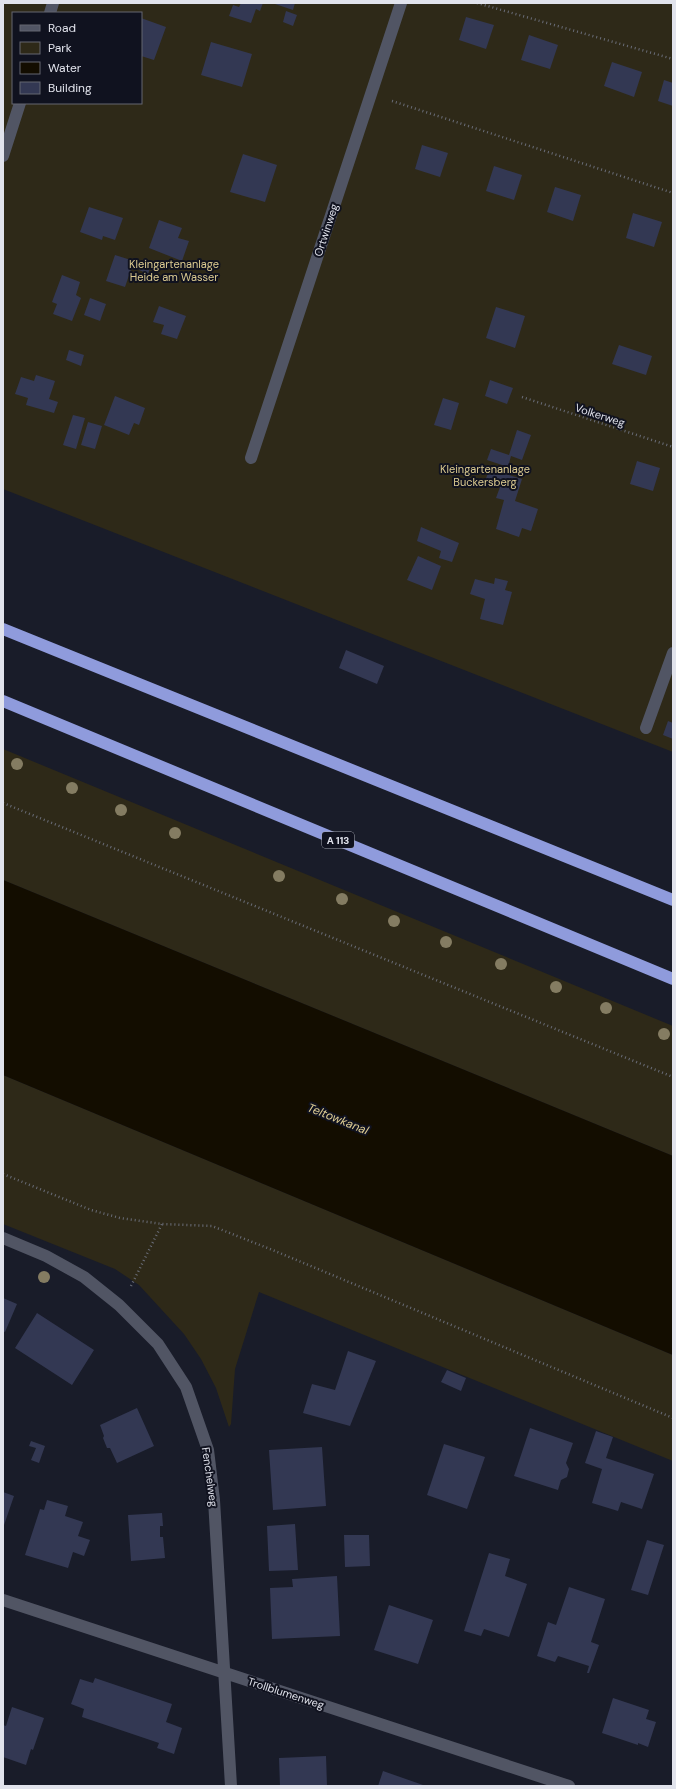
<svg xmlns="http://www.w3.org/2000/svg" width="676" height="1789" viewBox="0 0 676 1789" font-family="'DM Sans',sans-serif">
<rect width="100%" height="100%" fill="#191c29"/>
<path fill="#2e2918" fill-rule="evenodd" d="M3 3H673V752L3 489ZM13 13H141V103H13Z
M3 749 673 1026V1156L3 880Z
M3 1075 673 1355V1461L259 1292 235 1369 231 1424 229 1427 216 1388 201 1359 184 1334 139 1285 115 1269 3 1224Z"/>
<path fill="#130d00" d="M3 880 673 1156V1355L3 1075Z"/>
<path fill="#333853" d="M241 3H263L260 11 256 9 251 23 229 16 233 5 239 7Z
M272 3H295L293 10Z
M286 11 297 15 293 26 283 22Z
M466 17 494 25 486 49 459 40Z
M141 18 166 27 154 60 141 56Z
M529 35 558 45 550 69 521 60Z
M211 42 252 54 242 87 201 75Z
M612 62 642 72 634 97 604 86Z
M664 80 673 83V106L658 101Z
M422 145 448 153 440 177 415 169Z
M243 154 277 165 265 202 230 192Z
M494 166 522 175 514 200 486 191Z
M555 187 581 195 573 221 547 212Z
M89 207 123 218 115 240 103 236 102 240 80 232Z
M633 213 662 222 654 247 626 238Z
M159 220 182 228 178 238 189 241 182 261 149 248Z
M115 255 134 261 125 287 106 281Z
M144 259 152 262 148 274 139 270Z
M62 275 80 282 76 295 81 298 72 321 53 314 57 304 52 302Z
M90 298 106 304 100 321 84 315Z
M159 306 186 316 177 339 161 334 164 325 153 322Z
M496 307 525 316 515 348 486 338Z
M619 345 652 356 646 375 612 364Z
M69 350 84 355 81 366 66 360Z
M36 375 55 381 49 399 58 402 54 413 26 405 28 398 15 394 21 377 34 381Z
M490 380 513 388 507 404 485 396Z
M115 396 145 408 139 425 134 423 129 435 104 425Z
M443 398 459 403 451 430 434 425Z
M73 415 85 418 76 449 63 445Z
M88 422 102 426 95 449 81 445Z
M517 430 531 435 522 460 511 456 508 467 487 460 491 449 509 455Z
M637 461 660 468 653 491 630 484Z
M489 469 522 479 515 501 538 509 531 531 522 528 519 537 496 529 504 500 496 498 500 487 485 482Z
M421 527 459 543 452 562 439 558 441 551 417 541Z
M418 556 441 566 432 590 407 580Z
M495 578 508 581 505 590 512 592 503 625 480 619 485 599 470 594 475 579 494 584Z
M346 650 384 666 377 684 339 668Z
M668 721 673 723V739L663 735Z
M3 1298 17 1304 5 1332 3 1331Z
M37 1313 94 1350 72 1385 15 1348Z
M348 1351 376 1361 350 1426 303 1413 312 1384 335 1390Z
M447 1370 466 1378 461 1391 441 1382Z
M137 1408 154 1446 117 1463 110 1448H107L103 1438 104 1436 100 1425Z
M530 1428 573 1443 566 1463 569 1469 567 1477 561 1480 558 1490 514 1476Z
M596 1431 613 1437 606 1458 654 1474 642 1509 621 1502 618 1511 592 1503 602 1469 585 1463Z
M31 1441 45 1446 39 1463 31 1460 36 1448 29 1446Z
M444 1444 485 1457 467 1509 427 1495Z
M322 1447 326 1506 273 1510 269 1450Z
M3 1492 14 1496 3 1528Z
M47 1500 68 1506 65 1516 83 1522 78 1536 90 1540 84 1556 73 1552 68 1568 25 1555 40 1509 44 1510Z
M162 1513 163 1526H160V1537H163L165 1558 131 1561 128 1515Z
M295 1524 298 1570 269 1571 267 1526Z
M344 1535H369L370 1566 345 1567Z
M647 1540 664 1545 648 1595 631 1590Z
M489 1553 510 1559 505 1576 527 1584 509 1637 484 1629 481 1636 464 1631Z
M337 1576 340 1636 272 1639 270 1588 293 1587 292 1579Z
M569 1587 605 1599 591 1642 599 1645 589 1673H587L589 1666 558 1656 555 1662 537 1656 548 1622 556 1625Z
M389 1605 433 1620 418 1664 374 1650Z
M95 1678 172 1704 166 1722 182 1728 174 1754 157 1748 159 1743 82 1717 84 1709 71 1704 80 1679 93 1683Z
M613 1698 649 1710 646 1719 656 1722 648 1747 638 1743V1745L602 1733Z
M12 1707 44 1718 33 1750 31 1749 26 1765 3 1757V1725L6 1726Z
M326 1756 327 1786H280L279 1758Z
M383 1771 423 1785 422 1786H378Z"/>
<g fill="none" stroke-linecap="round" stroke-linejoin="round">
<path stroke="#6a6d78" stroke-width="2.5" stroke-dasharray="1 3" stroke-linecap="butt" d="M477 3 673 59
M392 101 673 193
M522 397 673 447
M3 803 673 1077
M3 1174 91 1210 120 1218 162 1224 212 1226 275 1251 673 1418
M131 1286 162 1224"/>
<path stroke="#515564" stroke-width="12" d="M50 13 53 3
M3 156 20 103
M251 458 401 3
M646 728 673 653"/>
<path stroke="#515564" stroke-width="12" d="M3 1238 46 1256 84 1277 119 1305 158 1344 186 1387 208 1450 214 1500 231 1786
M3 1600 569 1786"/>
<path stroke="#8f9bdc" stroke-width="12" d="M3 629 673 900
M3 701 673 979"/>
</g>
<g fill="#847c62">
<circle cx="17" cy="764" r="6"/>
<circle cx="72" cy="788" r="6"/>
<circle cx="121" cy="810" r="6"/>
<circle cx="175" cy="833" r="6"/>
<circle cx="279" cy="876" r="6"/>
<circle cx="342" cy="899" r="6"/>
<circle cx="394" cy="921" r="6"/>
<circle cx="446" cy="942" r="6"/>
<circle cx="501" cy="964" r="6"/>
<circle cx="556" cy="987" r="6"/>
<circle cx="606" cy="1008" r="6"/>
<circle cx="664" cy="1034" r="6"/>
<circle cx="44" cy="1277" r="6"/>
</g>
<g text-anchor="middle" stroke-width="4" stroke-linejoin="round" paint-order="stroke">
<rect fill="#10121f" stroke="#a2a4ae" stroke-width="1" x="322" y="832" width="32" height="16" rx="3"/>
<g font-size="10" font-weight="bold" fill="#e1e3ec">
<text x="338" y="844">A 113</text>
</g>
<g font-size="11" fill="#e1e3ec" stroke="#10121f">
<text transform="translate(326 230) rotate(-72)" y="4">Ortwinweg</text>
<text transform="translate(600 415) rotate(18)" y="4">Volkerweg</text>
<text transform="translate(210 1477) rotate(82)" y="4">Fenchelweg</text>
<text transform="translate(286 1693) rotate(18)" y="4">Trollblumenweg</text>
</g>
<g font-size="11" fill="#dbca90" stroke="#10121f">
<text x="174" y="268">Kleingartenanlage<tspan x="174" dy="13">Heide am Wasser</tspan></text>
<text x="485" y="473">Kleingartenanlage<tspan x="485" dy="13">Buckersberg</tspan></text>
</g>
<g font-size="12" font-style="italic" fill="#decd93" stroke="#10121f">
<text transform="translate(338 1119) rotate(22)" y="4">Teltowkanal</text>
</g>
</g>
<rect width="676" height="1789" fill="none" stroke="#e1e3ec" stroke-width="8"/>
<rect x="12" y="12" width="130" height="92" fill="#10121f" stroke="#646671"/>
<rect x="20" y="25" width="20" height="6" fill="#515564" stroke="#646671"/>
<text x="48" y="32" font-size="12" fill="#e1e3ec">Road</text>
<rect x="20" y="42" width="20" height="12" fill="#2e2918" stroke="#646671"/>
<text x="48" y="52" font-size="12" fill="#e1e3ec">Park</text>
<rect x="20" y="62" width="20" height="12" fill="#130d00" stroke="#646671"/>
<text x="48" y="72" font-size="12" fill="#e1e3ec">Water</text>
<rect x="20" y="82" width="20" height="12" fill="#333853" stroke="#646671"/>
<text x="48" y="92" font-size="12" fill="#e1e3ec">Building</text>
</svg>
